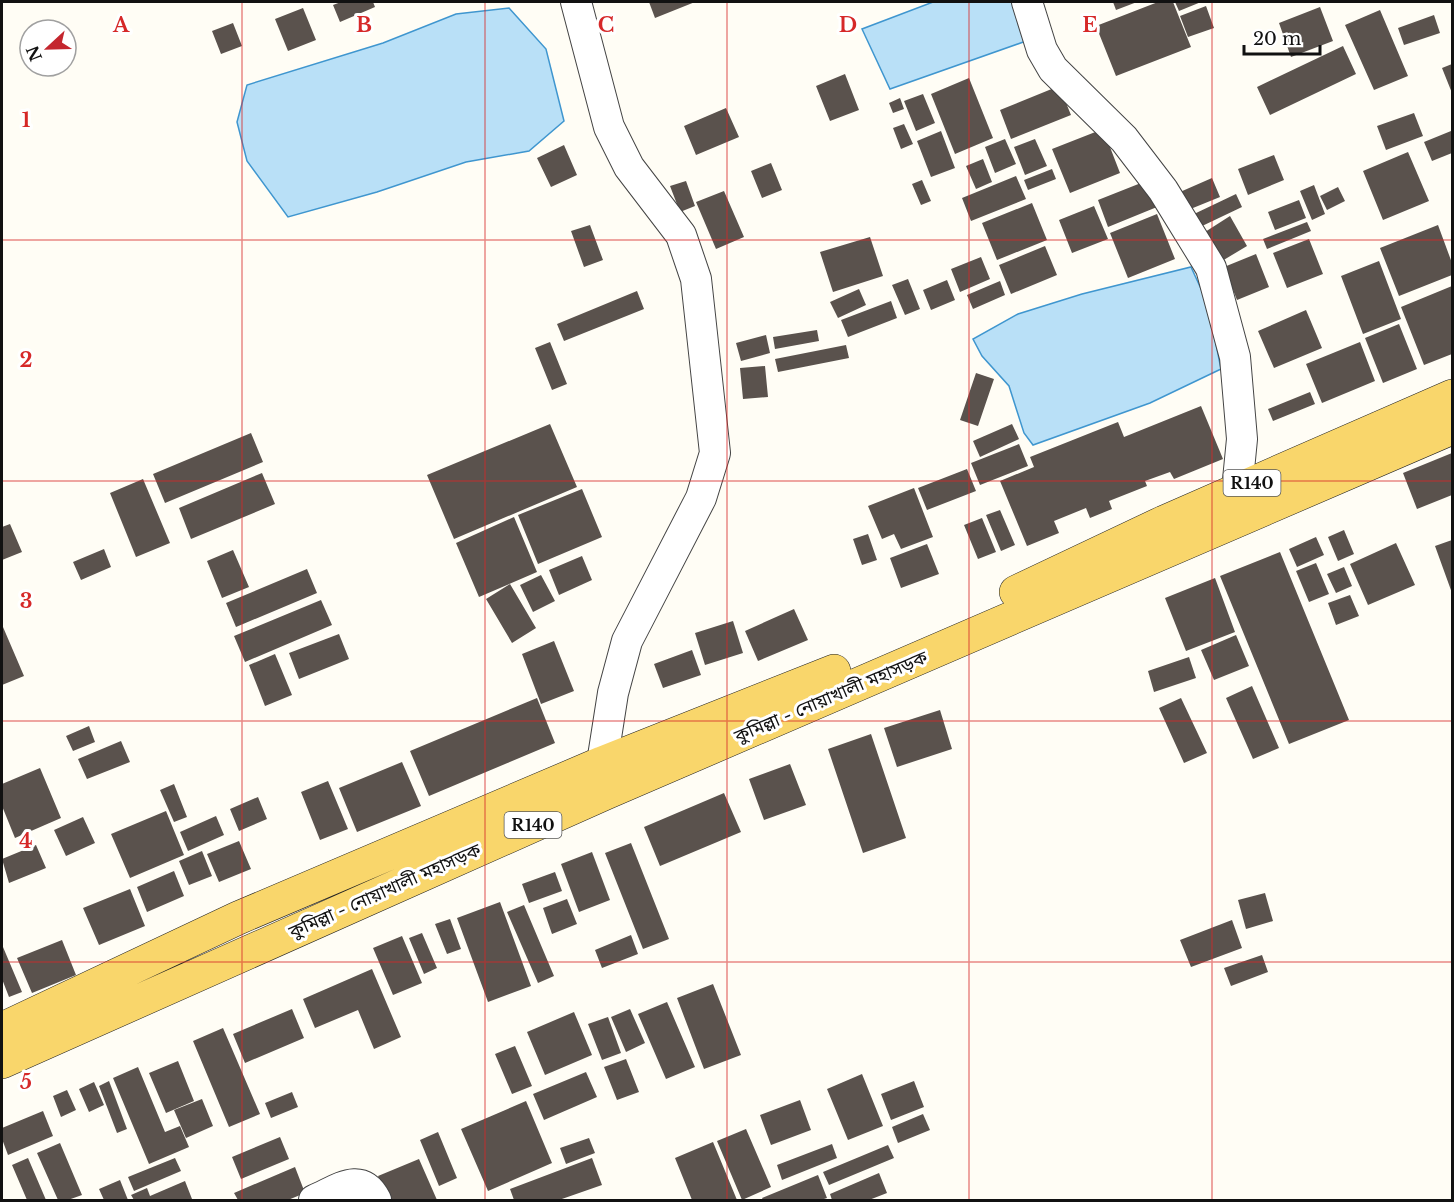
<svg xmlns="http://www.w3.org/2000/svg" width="1454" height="1202" viewBox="0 0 1454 1202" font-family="'Libre Baskerville','Noto Sans Bengali',serif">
<rect width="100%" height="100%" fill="#fffdf5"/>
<path fill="#b9e0f7" stroke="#3f96cf" stroke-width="1.5" d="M933 2H1016L1029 40 890 89 862 29Z
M509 8 546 49 564 121 529 151 466 162 377 192 288 217 247 161 237 122 247 85 383 43 456 14Z
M1191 267 1208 304 1221 369 1150 403 1033 445 1024 433 1009 386 982 356 973 339 1018 314 1082 294Z"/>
<path fill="#5a524d" d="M341 2H373L375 7 340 22 333 5Z
M649 2H695L655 18Z
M1113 2H1137L1116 10Z
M1158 2H1173L1191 47 1116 76 1096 26Z
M1175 2H1201L1179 11Z
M1206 6 1214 28 1188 37 1180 16Z
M1320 7 1333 41 1291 57 1279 23Z
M303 8 316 40 288 51 275 19Z
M1380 10 1408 76 1374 90 1345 25Z
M1434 15 1440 33 1404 45 1398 28Z
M233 23 242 46 221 54 212 31Z
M1343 46 1356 74 1270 115 1257 87Z
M1452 64V93L1442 68Z
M845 74 859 110 830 121 816 86Z
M969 78 993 138 955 154 931 94Z
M1059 86 1071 115 1011 139 1000 110Z
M923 94 935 123 916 131 904 101Z
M900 98 904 109 893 113 889 103Z
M726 108 739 137 696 155 684 126Z
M1414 113 1423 136 1386 150 1377 126Z
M904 124 913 144 901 149 893 128Z
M1103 129 1120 173 1070 193 1052 149Z
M941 131 955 168 931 177 917 141Z
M1451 131 1452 153 1432 161 1424 142Z
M1005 139 1016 164 995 173 985 147Z
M1035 139 1047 166 1025 175 1014 147Z
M564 145 577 175 551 187 537 158Z
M1408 152 1429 201 1383 220 1363 171Z
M1274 155 1284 180 1248 195 1238 169Z
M983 159 992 182 976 189 966 166Z
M771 163 782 190 762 198 751 171Z
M1052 169 1056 179 1028 190 1024 180Z
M1016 176 1026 199 971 221 962 198Z
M1212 178 1220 197 1188 210 1180 192Z
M922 180 931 201 921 205 912 184Z
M686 181 695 206 680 212 670 186Z
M1146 181 1157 207 1108 227 1098 200Z
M1314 185 1325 214 1312 220 1300 191Z
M1338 187 1345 201 1327 210 1320 196Z
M724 191 744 237 716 249 696 202Z
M1236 194 1242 207 1200 227 1194 214Z
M1299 200 1306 218 1275 230 1268 212Z
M1032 203 1047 240 997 260 982 223Z
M1094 206 1108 239 1072 253 1059 220Z
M1157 214 1175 259 1128 278 1110 233Z
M1230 216 1247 246 1222 261 1205 232Z
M1307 222 1311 231 1267 249 1263 239Z
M590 225 603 260 584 267 571 231Z
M1438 225 1452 263V275L1399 296 1380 248Z
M870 237 883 276 833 292 820 252Z
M1309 239 1323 274 1287 288 1273 253Z
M1045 246 1057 275 1011 294 999 265Z
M1256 254 1269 287 1237 300 1224 267Z
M981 257 990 279 960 292 951 269Z
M1379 261 1401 319 1363 334 1341 276Z
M908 279 920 309 905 315 892 285Z
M947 280 955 300 931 310 923 290Z
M1000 281 1005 295 973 309 967 295Z
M1452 286V354L1424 365 1401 307Z
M859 289 866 305 838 318 830 302Z
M637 291 644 309 564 341 557 324Z
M891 301 897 318 848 337 841 320Z
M1306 310 1322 348 1274 368 1258 331Z
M1399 324 1417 369 1383 383 1365 338Z
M817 330 819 341 775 349 773 337Z
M766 335 770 353 741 361 736 343Z
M550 342 567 384 552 390 535 348Z
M1360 342 1375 381 1322 403 1306 364Z
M846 345 849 358 778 372 775 359Z
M765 366 768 397 743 399 740 368Z
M976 373 994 379 978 426 960 420Z
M1310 392 1315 404 1273 421 1268 409Z
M1201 406 1223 459 1174 479 1170 472 1145 481 1147 486 1109 501 1112 509 1090 518 1086 508 1054 521 1059 533 1027 546 1000 481 1034 467 1030 457 1118 422 1124 437Z
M550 424 577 487 454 539 427 475Z
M1012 424 1019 439 980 457 973 441Z
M251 433 263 462 165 503 153 474Z
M1019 444 1028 466 980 485 971 463Z
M1452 453V495L1417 509 1403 473Z
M967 469 976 491 927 510 918 488Z
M262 473 275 504 191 539 179 508Z
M143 479 170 543 136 557 110 493Z
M914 488 933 537 901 549 894 534 882 539 868 506Z
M582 489 602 537 538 564 518 515Z
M1000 510 1015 545 1001 551 986 515Z
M514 517 537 572 479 597 456 543Z
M982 518 996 552 978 559 964 525Z
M10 524 22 552 2 560V527Z
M1344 530 1354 554 1338 561 1328 537Z
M868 534 877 560 862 565 853 539Z
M1316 537 1324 555 1297 567 1289 549Z
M1452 540V593L1435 546Z
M1396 543 1415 585 1368 605 1350 564Z
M927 544 939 574 901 588 890 558Z
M104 549 111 567 81 580 73 562Z
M233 550 249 587 222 598 207 561Z
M1280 552 1349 720 1289 744 1220 576Z
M582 556 592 580 559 595 549 570Z
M1316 563 1329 594 1309 602 1296 571Z
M1344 567 1352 586 1336 593 1327 574Z
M307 569 317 593 236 627 226 603Z
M541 575 555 601 533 612 520 585Z
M1215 578 1235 632 1186 651 1165 598Z
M510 584 536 628 512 643 486 599Z
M1350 595 1359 616 1336 625 1328 603Z
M321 600 332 625 245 662 234 636Z
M794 609 808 640 758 661 745 631Z
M733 621 743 653 705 665 695 633Z
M3 627 24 676 2 685V628Z
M339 634 349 659 299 679 289 653Z
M1236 635 1249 666 1214 680 1201 650Z
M554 641 574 691 541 704 522 654Z
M692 650 701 675 663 688 654 664Z
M275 654 292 695 265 706 249 665Z
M1189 657 1196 678 1154 692 1148 671Z
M1252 686 1279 748 1253 759 1226 698Z
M537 698 555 743 429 796 410 751Z
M1181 698 1207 753 1184 763 1159 708Z
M940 710 952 749 897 767 884 728Z
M89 726 95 742 73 751 66 736Z
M871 734 906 838 863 853 828 749Z
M121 741 130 762 87 779 78 759Z
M402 762 421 806 357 832 339 788Z
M790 764 806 805 764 820 749 779Z
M40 768 61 818 15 838 2 806V784Z
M328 781 348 829 320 840 301 792Z
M174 784 187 817 174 822 160 790Z
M724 793 741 832 660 866 644 827Z
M258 797 267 819 239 831 230 809Z
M166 811 184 855 130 878 111 834Z
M216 816 224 835 188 851 180 832Z
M83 817 95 843 66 856 54 830Z
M239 841 251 869 219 882 207 854Z
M631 843 669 939 643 949 605 853Z
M36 845 46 868 9 883 2 859Z
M202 851 212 876 189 885 179 861Z
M592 852 610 900 579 912 561 864Z
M174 871 184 896 147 912 137 887Z
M555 872 562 891 529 903 522 884Z
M130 889 145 926 99 945 83 908Z
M1265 893 1273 921 1246 929 1238 900Z
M567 899 577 924 552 934 543 908Z
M500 902 531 986 488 1002 457 918Z
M524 905 554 976 538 983 507 912Z
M450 919 461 949 447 954 435 924Z
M1232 920 1242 948 1191 967 1180 940Z
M422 933 437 968 424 974 409 938Z
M631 935 638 954 602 968 595 950Z
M402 936 422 983 393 995 373 948Z
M62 940 76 975 32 993 17 958Z
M3 947 22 992 9 997 2 979Z
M1262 955 1268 972 1231 986 1224 968Z
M372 969 401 1037 374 1049 358 1010 315 1028 303 999Z
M713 984 741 1055 704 1069 677 998Z
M667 1002 695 1067 666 1079 638 1014Z
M292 1009 304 1038 245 1063 233 1034Z
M630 1009 645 1043 626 1052 611 1017Z
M574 1012 592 1055 545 1075 527 1032Z
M608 1017 621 1053 602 1060 588 1024Z
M223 1028 260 1114 229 1127 193 1041Z
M515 1046 532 1086 512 1094 495 1054Z
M626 1059 639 1092 617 1100 604 1067Z
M178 1061 194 1101 166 1113 149 1073Z
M138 1067 165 1132 180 1126 189 1147 149 1164 113 1078Z
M586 1072 597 1097 544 1120 533 1094Z
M862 1074 883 1126 848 1140 827 1089Z
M109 1081 127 1129 117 1133 99 1086Z
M914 1081 924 1107 891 1120 881 1094Z
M94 1082 104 1105 89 1112 79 1089Z
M67 1090 76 1110 61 1117 53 1096Z
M292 1092 298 1107 271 1118 265 1103Z
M202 1099 213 1126 186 1138 174 1110Z
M800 1100 811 1130 771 1145 760 1115Z
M526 1101 552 1163 488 1191 461 1129Z
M43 1111 53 1136 8 1155 2 1139V1128Z
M923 1114 930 1130 898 1143 892 1127Z
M746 1129 771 1187 742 1200 717 1141Z
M438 1132 457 1178 439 1186 420 1140Z
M280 1137 289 1159 241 1179 232 1157Z
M589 1138 595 1153 566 1164 560 1148Z
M713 1142 737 1200H692L675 1158Z
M60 1143 82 1195 68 1200H58L37 1153Z
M832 1144 837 1158 782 1180 777 1165Z
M888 1145 894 1158 829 1185 823 1172Z
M28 1158 46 1200H27L12 1165Z
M175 1158 181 1171 134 1191 128 1177Z
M592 1158 602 1185 559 1200H514L510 1189Z
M419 1159 437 1200H388L378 1176Z
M295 1167 305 1193 288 1200H238L234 1193Z
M879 1173 887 1193 869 1200H832L830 1194Z
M818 1175 827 1198 821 1200H763L762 1198Z
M120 1180 128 1200H104L99 1189Z
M185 1181 192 1199 188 1200H134L131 1195 147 1188 150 1196Z"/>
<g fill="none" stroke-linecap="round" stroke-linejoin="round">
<g stroke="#444" stroke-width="32">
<path id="minor" d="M576 2 609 127 629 167 681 235 696 279 715 453 701 498 627 641 613 693 602 763
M1027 2 1042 50 1053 69 1124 139 1163 190 1211 268 1235 357 1242 439 1237 490
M314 1200C338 1190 361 1170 376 1200"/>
</g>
<g stroke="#222" stroke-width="34">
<path id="primary" d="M1016 592 1164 522 1452 396
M2 1029 238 918 602 763 834 671
M2 1062 606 793 1452 428"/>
</g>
<use href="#minor" stroke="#fff" stroke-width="30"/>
<use href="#primary" stroke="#f9d66b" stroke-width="33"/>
</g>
<path fill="none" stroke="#d62828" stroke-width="1.5" stroke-opacity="0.55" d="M242 2V1200M485 2V1200M727 2V1200M969 2V1200M1212 2V1200M2 240H1452M2 481H1452M2 721H1452M2 962H1452"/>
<g text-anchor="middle" stroke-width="6" stroke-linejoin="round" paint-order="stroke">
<g fill="#fff" stroke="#585858" stroke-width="1.5">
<rect x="1223.5" y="470" width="57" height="26" rx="4.5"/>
<rect x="504.5" y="812" width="57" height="26" rx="4.5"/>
</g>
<g font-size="16" font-weight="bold" fill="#111">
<text x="1252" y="489">R140</text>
<text x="533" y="831">R140</text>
</g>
<g font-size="18" fill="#111" stroke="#fff">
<text transform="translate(831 697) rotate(-23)" y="6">কুমিল্লা - নোয়াখালী মহাসড়ক</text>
<text transform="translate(385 891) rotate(-24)" y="6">কুমিল্লা - নোয়াখালী মহাসড়ক</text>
</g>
</g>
<g font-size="20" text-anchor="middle" font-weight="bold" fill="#d62828" stroke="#fff" stroke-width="6" stroke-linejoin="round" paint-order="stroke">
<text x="121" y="32">A</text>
<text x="364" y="32">B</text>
<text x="606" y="32">C</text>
<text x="848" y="32">D</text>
<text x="1090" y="32">E</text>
<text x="26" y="127">1</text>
<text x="26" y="367">2</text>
<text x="26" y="608">3</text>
<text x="26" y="848">4</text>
<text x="26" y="1089">5</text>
</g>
<rect width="1454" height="1202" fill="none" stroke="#111111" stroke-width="6"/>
<g transform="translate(48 48) rotate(248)"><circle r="28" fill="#ffffff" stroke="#a0a0a0" stroke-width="1.5"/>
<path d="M0-4.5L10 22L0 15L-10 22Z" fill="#c4262e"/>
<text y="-9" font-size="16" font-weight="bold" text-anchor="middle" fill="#111111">N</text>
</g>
<path d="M1244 45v9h76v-9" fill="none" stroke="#111111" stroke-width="3"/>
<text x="1253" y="45" font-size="18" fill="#111111" stroke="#ffffff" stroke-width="4.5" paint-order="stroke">20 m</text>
</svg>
